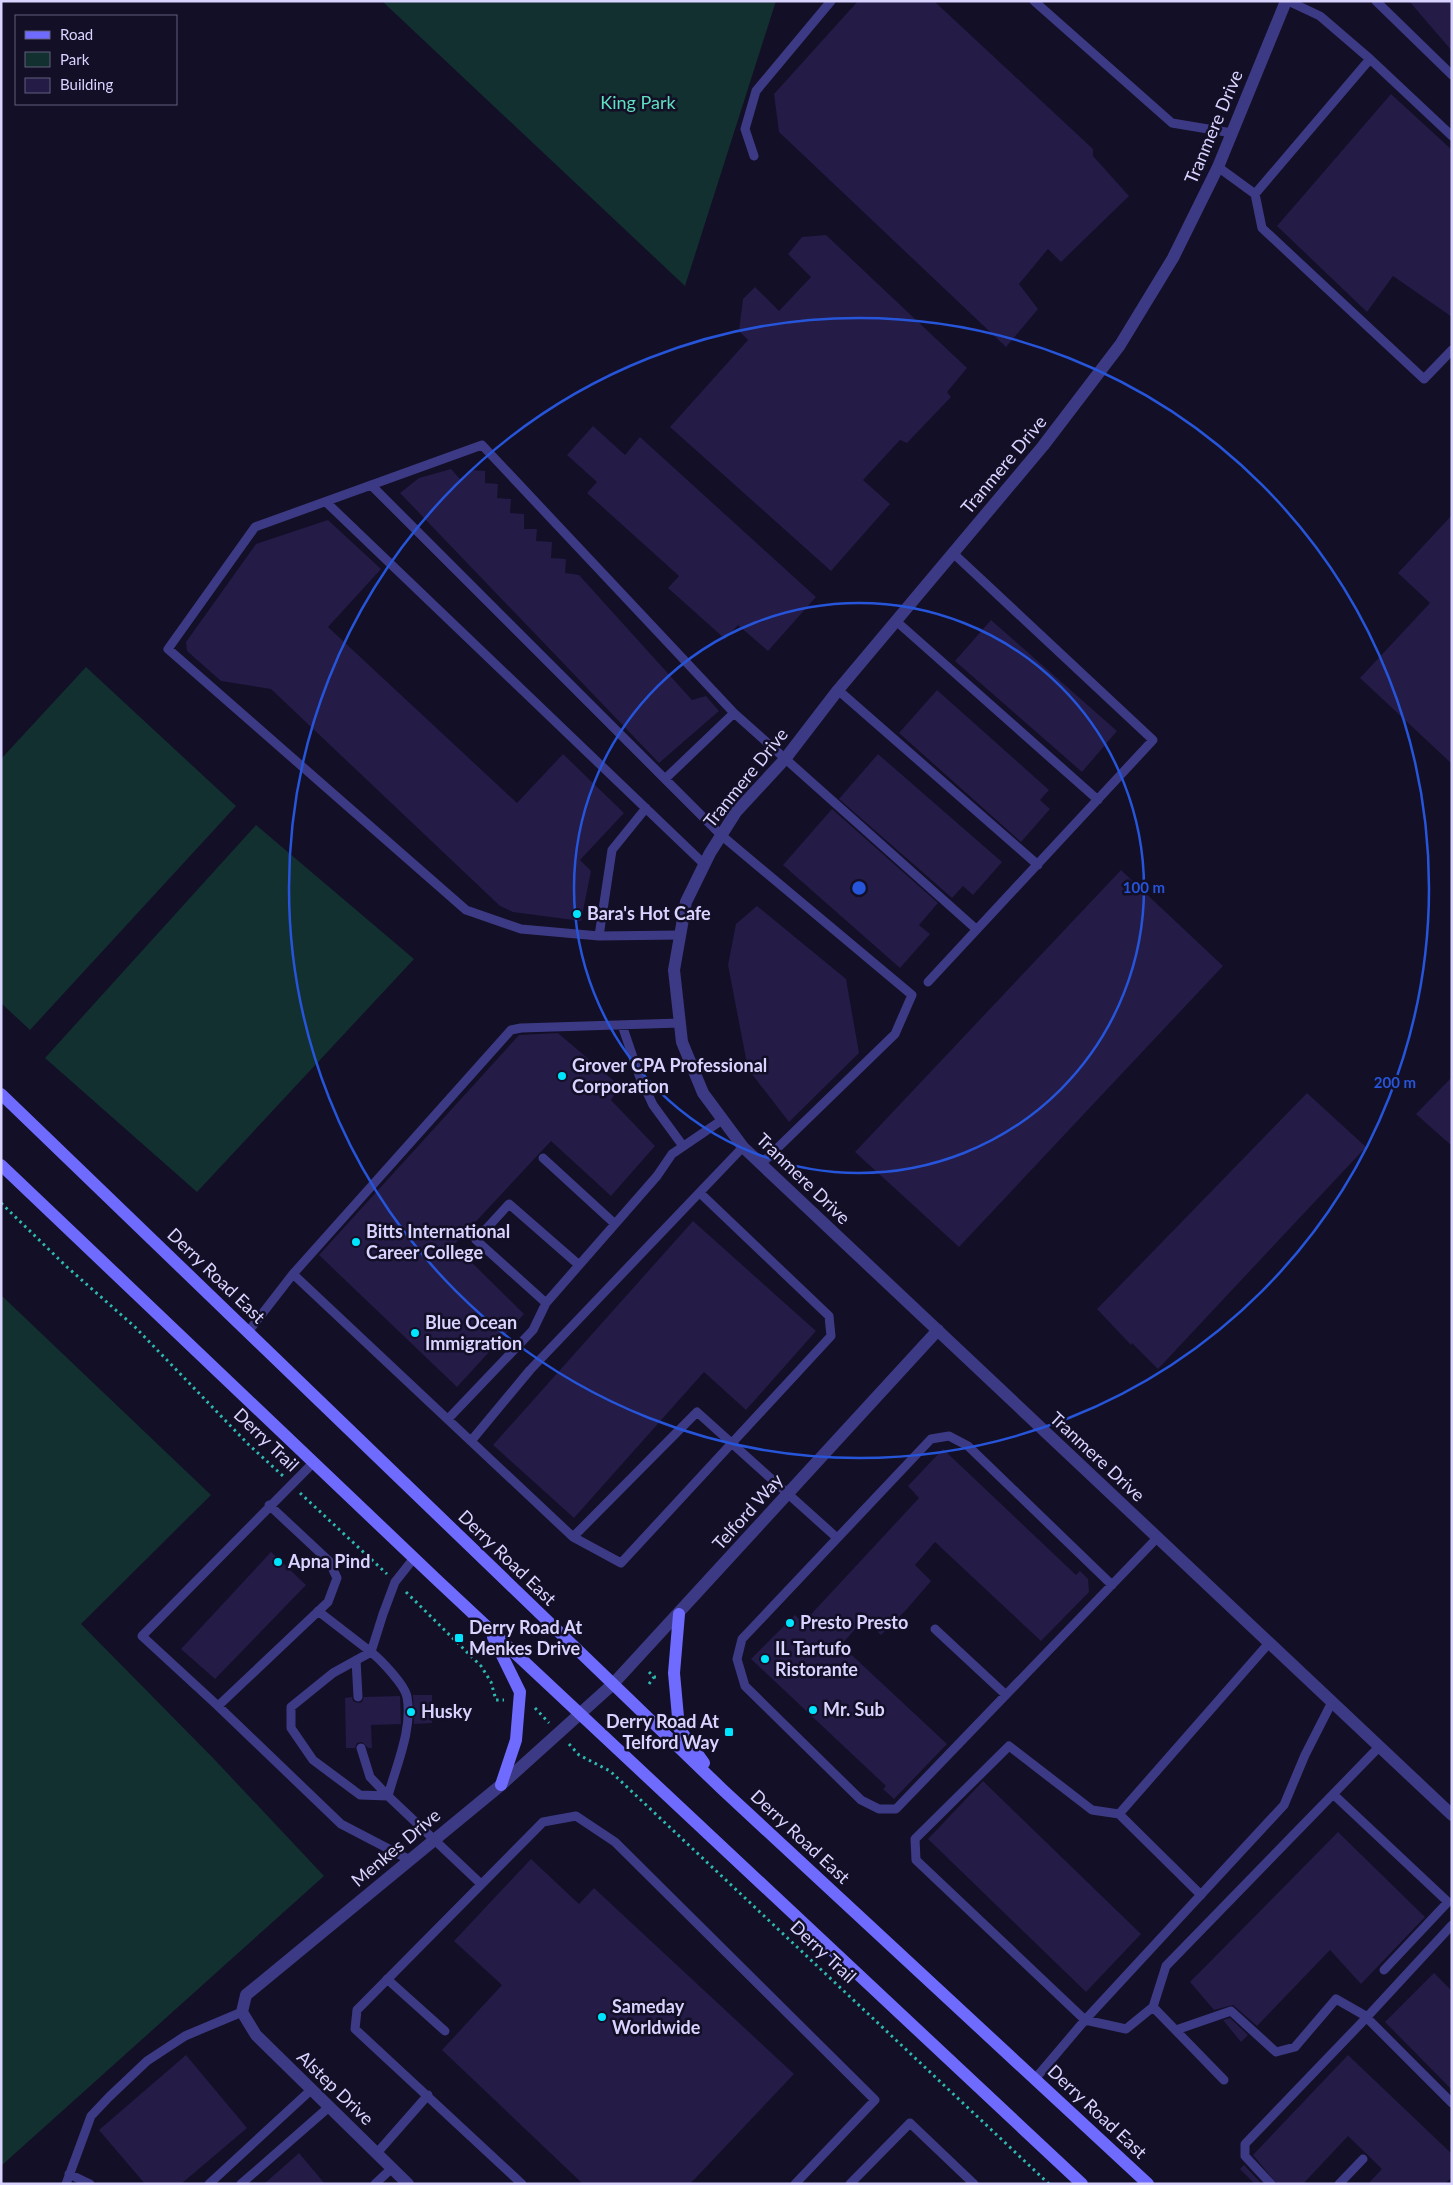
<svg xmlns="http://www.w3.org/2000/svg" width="1453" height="2185" viewBox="0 0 1453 2185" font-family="Lato,sans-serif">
<rect width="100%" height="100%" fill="#130f26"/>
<path fill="#12302f" d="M382 1H776L685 286Z
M86 667 236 806 30 1030 1 1003V759Z
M256 825 414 959 197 1192 45 1058Z
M1 1295 211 1495 81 1624 214 1759 324 1876 1 2166Z"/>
<path fill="#241b47" d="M858 1H934L1093 149V156L1129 196 1061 262 1048 249 1019 284 1038 309 1006 347 779 132 774 94Z
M1409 1H1452V51Z
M1391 94 1452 150V317L1393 276 1367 312 1277 226Z
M826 235 967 368 947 392 951 397 907 443 900 440 863 480 890 504 831 571 670 427 748 340 739 331 743 299 755 287 779 311 811 277 788 254 802 237Z
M593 426 625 455 640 437 816 597 768 651 738 625 725 639 668 588 679 576 587 493 597 482 567 455Z
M451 469 460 479 473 470 485 471V483L498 484 497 498 511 499 510 513 524 514V529H537L536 541 552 542 551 558 566 559 565 573 579 575 692 700 706 696 719 711 659 763 400 493 419 478Z
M1452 515V764L1360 678 1430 603 1398 573Z
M328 520 381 569 328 627 517 803 563 754 624 813 580 860 591 871 581 921 513 912 500 906 271 689 221 681 187 651 186 642 256 544Z
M991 620 1117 731 1082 772 955 661Z
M937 690 1049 790 1040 800 1050 809 1021 842 899 733Z
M878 754 1002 862 973 895 963 886 952 898 839 799Z
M832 809 938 903 919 925 930 934 900 968 783 865Z
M1121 870 1223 966 959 1247 855 1152Z
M757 906 846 979 859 1053 789 1122 748 1069 728 965 736 924Z
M558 1033 620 1086 611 1100 655 1146 611 1196 551 1141 454 1245 524 1314 457 1387 319 1255 519 1035Z
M1452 1077V1146L1416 1114Z
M1307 1093 1366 1147 1158 1369 1132 1343 1131 1345 1097 1309Z
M693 1221 816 1331 746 1410 704 1372 574 1518 493 1445Z
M943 1449 1076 1575 1080 1571 1088 1579 1089 1592 1041 1641 935 1542 915 1565 931 1581 906 1610 881 1635 864 1619 841 1645 947 1744 894 1799 883 1789 886 1786 751 1659 795 1615 803 1623 919 1498 908 1486Z
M271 1552 306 1585 215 1679 181 1649Z
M413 1695H432V1723L414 1724Z
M400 1696 401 1724 371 1725 372 1748H368L362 1742 357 1743 355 1748H346L345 1698 352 1697 353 1701 358 1703 362 1702 364 1697Z
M983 1781 1141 1934 1086 1992 928 1839Z
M1338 1832 1425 1917 1361 1984 1330 1950 1257 2026 1233 2005 1214 2010 1190 1982Z
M531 1859 579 1904 594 1888 794 2074 690 2184H583L442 2050 502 1985 454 1941Z
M1434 1973 1452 1991V2090L1385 2022Z
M1230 2018 1248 2035 1241 2042 1223 2020Z
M186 2055 247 2128 181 2184H145L99 2130Z
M1348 2055 1452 2154V2177L1445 2184H1368L1382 2169 1348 2136 1303 2184H1277L1253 2155Z
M299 2153 325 2184H264Z
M1244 2165 1262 2184H1255L1240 2169Z"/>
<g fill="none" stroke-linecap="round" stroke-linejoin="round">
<path stroke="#2fb8b0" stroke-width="3" stroke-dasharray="2.5 4" stroke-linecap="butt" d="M1 1203 67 1267 135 1327 248 1444 283 1476
M300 1493 387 1574
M406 1592 481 1666 491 1682 496 1700H504
M649 1672 654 1677H659
M649 1684 654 1677
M535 1708 549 1723
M569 1744 579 1755 610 1771 1049 2184"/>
<path stroke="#3d3a85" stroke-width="9" d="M1034 1 1172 123 1232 133
M1288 1 1320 16 1370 59 1452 136
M1376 1 1452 75
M754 156 745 129 756 91 831 1
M1218 167 1255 194 1262 228 1424 379 1452 350
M1255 194 1370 59
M371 485 665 779
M326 502 704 864
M896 621 1098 800
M838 690 1038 865
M734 713 665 779 721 835 912 995 895 1034 761 1164
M680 935 599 936 521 929 466 910 168 649 255 527 482 445 734 713 976 929
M599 936 612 850 646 808
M928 982 1153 740 953 553
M622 1025 639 1075 653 1105 683 1146
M543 1158 615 1224
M293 1274 511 1030 521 1028 680 1023
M546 1303 476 1240 509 1204 579 1265
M248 1332 293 1274 573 1537 697 1412 836 1537
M448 1419 533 1330 546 1303 657 1176 672 1154 722 1120
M471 1441 530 1370 743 1147
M269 1505 329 1561 337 1578 328 1602 218 1706 142 1636 313 1463
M573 1537 621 1563 831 1336 829 1316 700 1193
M1112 1585 968 1446 949 1436 931 1439 742 1639 737 1659 745 1686 861 1800 879 1809H896C983 1719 1070 1628 1157 1538
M318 1611 371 1652 383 1614 395 1582 414 1558
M935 1629 1006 1695
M356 1660 358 1697
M218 1706 341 1824 410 1860
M361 1748 370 1777 388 1796
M1333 1794 1448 1902 1384 1970
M388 1796C396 1766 413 1729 407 1697 405 1685 381 1660 371 1652L333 1673 291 1707V1728L313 1760 360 1795 388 1796 481 1884
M1119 1814 1092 1810 1009 1746 915 1839 916 1860 1085 2020 1126 2029 1153 2007
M1201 1895 1119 1814 1269 1643
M387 1979 445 2031
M1176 2030 1231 2011 1276 2052 1295 2047 1336 1999 1364 2015 1452 2103
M1035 2079 1085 2020 1284 1805 1305 1755 1332 1702
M1224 2080 1153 2007 1166 1966 1379 1747
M377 2153 428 2095
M69 2174 90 2184
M66 2184 91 2116 109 2097 147 2061 185 2036 242 2012
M209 2184 312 2089
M241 2184 329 2107
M375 2184 392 2168
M522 2184 355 2029 357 2010 543 1822 576 1816 615 1842 875 2100 795 2184
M850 2184 910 2123 974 2184
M1271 2184 1245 2156V2144L1367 2017 1452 1925
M1339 2184 1363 2159"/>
<path stroke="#3d3a85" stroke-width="12" d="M1286 1 1218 167 1173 258 1120 345 1043 446 838 690 785 759 736 812 710 853 686 902 674 970 682 1042 703 1093 743 1147 1452 1815
M408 2184 256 2035 242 2012 246 1995 501 1785 613 1684 938 1330"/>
<path stroke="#6f6bff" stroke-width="12" d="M1 1094 723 1790 1148 2184
M1 1165 436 1579 1082 2184
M679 1614 674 1673 679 1728 704 1763
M493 1637 520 1692 516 1740 501 1785"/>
</g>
<g fill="none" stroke="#2655da" stroke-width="2.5">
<circle cx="859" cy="888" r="285"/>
<circle cx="859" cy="888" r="570"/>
</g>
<g fill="#00e5ff" stroke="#130f26" stroke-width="2">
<circle cx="577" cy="914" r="5"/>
<circle cx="562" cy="1076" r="5"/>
<circle cx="356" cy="1242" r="5"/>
<circle cx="415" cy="1333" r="5"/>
<circle cx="278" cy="1562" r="5"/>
<circle cx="790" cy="1623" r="5"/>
<rect x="454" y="1633" width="10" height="10" rx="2.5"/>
<circle cx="765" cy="1659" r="5"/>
<circle cx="813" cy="1710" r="5"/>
<circle cx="411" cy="1712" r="5"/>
<rect x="724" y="1727" width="10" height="10" rx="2.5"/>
<circle cx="602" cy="2017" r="5"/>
</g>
<g text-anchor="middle" stroke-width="5" stroke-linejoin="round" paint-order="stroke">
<g font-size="18" fill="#5fe0c0" stroke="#130f26">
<text x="638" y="109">King Park</text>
</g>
<g font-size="18" fill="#d9d4ff" stroke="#130f26">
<text transform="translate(1214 127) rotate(-67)" y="6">Tranmere Drive</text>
<text transform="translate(1004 465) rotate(-50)" y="6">Tranmere Drive</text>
<text transform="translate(746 778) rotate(-51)" y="6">Tranmere Drive</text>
<text transform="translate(803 1179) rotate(44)" y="6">Tranmere Drive</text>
<text transform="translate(216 1276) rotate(44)" y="6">Derry Road East</text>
<text transform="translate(266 1440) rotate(44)" y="6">Derry Trail</text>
<text transform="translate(1097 1457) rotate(43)" y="6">Tranmere Drive</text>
<text transform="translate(748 1512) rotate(-48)" y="6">Telford Way</text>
<text transform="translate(507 1558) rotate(44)" y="6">Derry Road East</text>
<text transform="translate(800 1837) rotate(43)" y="6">Derry Road East</text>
<text transform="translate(396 1848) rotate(-40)" y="6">Menkes Drive</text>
<text transform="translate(823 1952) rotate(43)" y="6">Derry Trail</text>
<text transform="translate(335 2088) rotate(44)" y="6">Alstep Drive</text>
<text transform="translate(1097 2112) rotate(43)" y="6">Derry Road East</text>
</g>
<g font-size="18" font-weight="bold" fill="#d9d4ff" stroke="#130f26" text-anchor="start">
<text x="587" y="920">Bara's Hot Cafe</text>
<text x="572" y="1072">Grover CPA Professional<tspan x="572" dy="21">Corporation</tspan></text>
<text x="366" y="1238">Bitts International<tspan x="366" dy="21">Career College</tspan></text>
<text x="425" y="1329">Blue Ocean<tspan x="425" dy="21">Immigration</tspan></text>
<text x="288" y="1568">Apna Pind</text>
<text x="800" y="1629">Presto Presto</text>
<text x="469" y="1634">Derry Road At<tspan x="469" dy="21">Menkes Drive</tspan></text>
<text x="775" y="1655">IL Tartufo<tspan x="775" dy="21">Ristorante</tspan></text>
<text x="823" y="1716">Mr. Sub</text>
<text x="421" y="1718">Husky</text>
<text x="719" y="1728" text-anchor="end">Derry Road At<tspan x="719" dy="21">Telford Way</tspan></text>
<text x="612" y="2013">Sameday<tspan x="612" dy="21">Worldwide</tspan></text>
</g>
</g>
<circle cx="859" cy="888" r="8" fill="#2655da" stroke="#130f26" stroke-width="2.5"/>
<g font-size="15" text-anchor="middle" font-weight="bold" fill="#2655da" stroke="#130f26" stroke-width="5" stroke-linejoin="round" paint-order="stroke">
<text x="1144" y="893">100 m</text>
<text x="1395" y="1088">200 m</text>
</g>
<rect width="1453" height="2185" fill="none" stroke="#d9d4ff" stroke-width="5"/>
<rect x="15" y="15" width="162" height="90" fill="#130f26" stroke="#625e7d"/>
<rect x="25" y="31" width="25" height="8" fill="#6f6bff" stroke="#625e7d"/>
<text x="60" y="40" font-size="15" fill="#d9d4ff">Road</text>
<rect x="25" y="52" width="25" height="15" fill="#12302f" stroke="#625e7d"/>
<text x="60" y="65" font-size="15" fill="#d9d4ff">Park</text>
<rect x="25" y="78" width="25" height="15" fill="#241b47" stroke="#625e7d"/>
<text x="60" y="90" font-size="15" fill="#d9d4ff">Building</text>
</svg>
